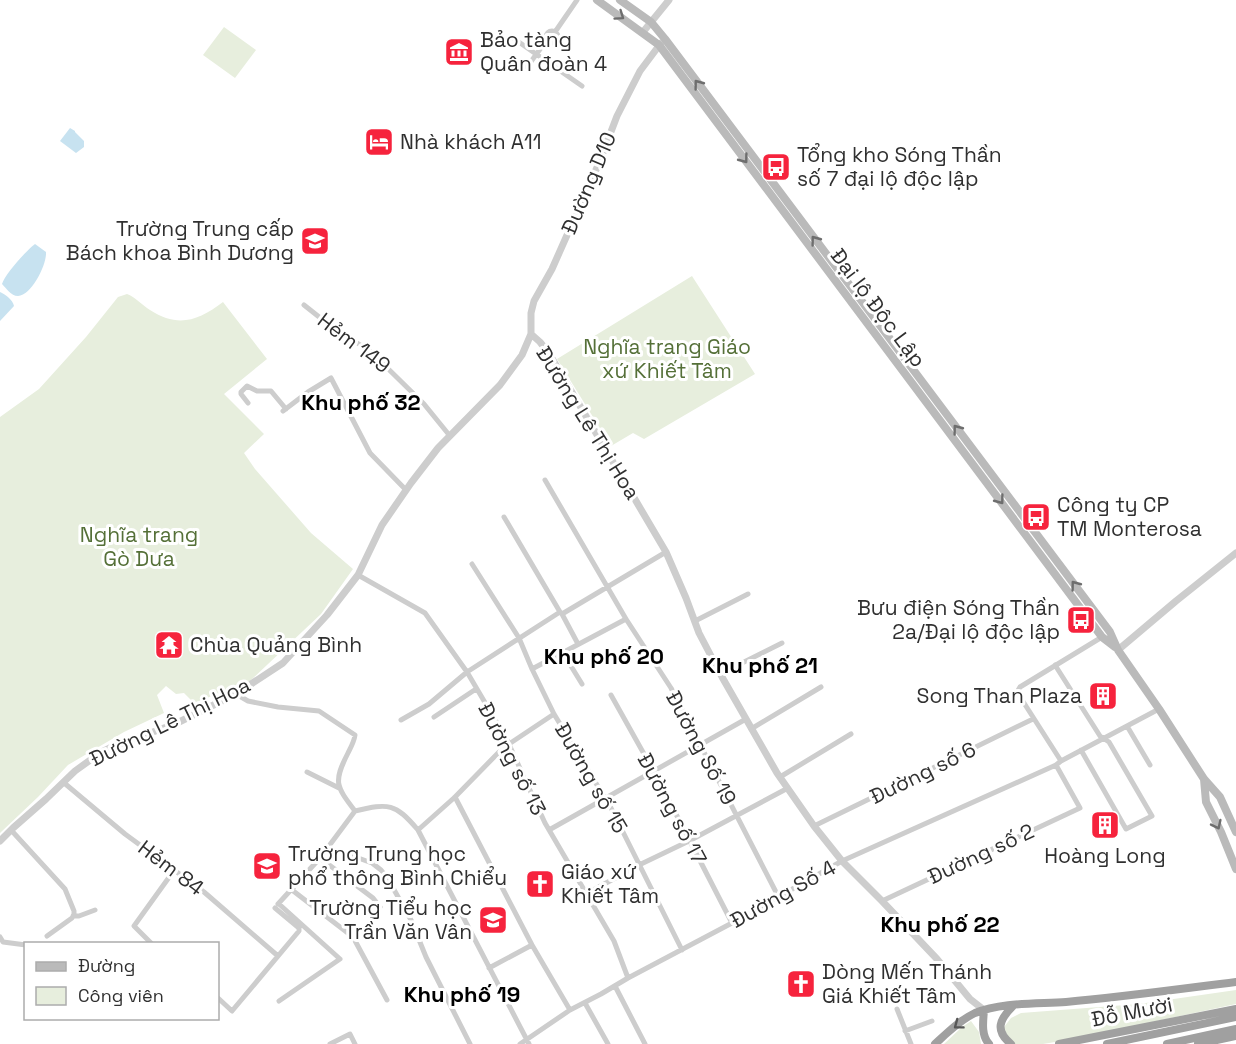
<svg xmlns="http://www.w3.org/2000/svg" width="1236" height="1044" viewBox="0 0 1236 1044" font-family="'Space Grotesk',sans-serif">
<rect width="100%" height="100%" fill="#fff"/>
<path fill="#e7eedd" d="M224 27 256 50 235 78 203 55Z
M692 276 755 374 644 439 633 433 611 446 557 359Z
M127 294C135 297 142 305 150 310 178 328 198 321 223 302L267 359 224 394 264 434 244 453 255 469 311 533 353 569 321 614 250 681 194 703 184 693 176 694 166 686 157 695 164 713 124 732 68 765 38 797 0 833V417L39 389 86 337 118 297Z
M1236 990V1004L1073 1039 1043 1044H1013L1009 1042 1004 1027 1011 1018 1021 1013 1139 1004Z
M971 1021 979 1032 981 1044H944L962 1027Z"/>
<path fill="#c7e2f0" d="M70 128 75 131V132L84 141V147L76 153 60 141Z
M35 244 46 252C47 264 32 295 18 296 11 296 6 288 2 284 5 274 27 250 35 244Z
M0 292C5 294 13 300 14 306L0 321Z"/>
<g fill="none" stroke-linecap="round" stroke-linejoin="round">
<path stroke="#cdcdcd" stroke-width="5" d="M546 37a6 6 0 1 1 12 0a6 6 0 1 1-12 0Z
M555 32 577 0
M513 38 582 86
M527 67 546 41
M304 305 333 328 370 351 424 404 450 436
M248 403 241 394V392L247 386 257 391H271L286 409
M283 411 308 392 331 378 370 453 406 490
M545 480 626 619 671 688 778 896
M504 517 560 612
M472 564 519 638 532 669 554 714 611 808 682 950
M358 575 425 613 467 672 507 740 545 823 614 941 628 978
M562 614 578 644
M695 621 748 594
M563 653 582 684
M1055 665 1100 736 1109 742 1152 816 1126 829 1081 750
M532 669 626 619
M720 674 782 643
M236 694 248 701 278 707 319 711 355 735C354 742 351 747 348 753 333 782 336 786 355 811
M611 695 658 779 732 923
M434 717 476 689
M401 720 429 704 467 672 560 612 562 614 666 552
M1127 726 1150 765
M751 729 821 687
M1061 761 1017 692 1020 687 1102 637
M307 772 339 788
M780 777 851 734
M63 782 125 834 204 892 278 956
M455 797 532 945 570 1010
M355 811C389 803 395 803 418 830L529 1044
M814 826 1033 719
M11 830 65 889 74 911V914L72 918 47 936
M418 830 455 797 500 751 504 750 509 744 554 714
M549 830 746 719
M328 847 372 863 381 870 388 879 411 920 426 957 470 1044
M320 858 373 898 380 907
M292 890 353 937 387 1000
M586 894 639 865 689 841 788 788
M882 901 1080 808 1056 765
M278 904 320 858 355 811
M73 916H79L95 910
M0 937 3 942 26 945
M152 944 134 926 175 869
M489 968 532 945
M615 986 645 1044
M218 998 232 1011 299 931V928L275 908
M279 1001 340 959 279 904
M585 1003 608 1044
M897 1009 911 1044
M905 1031 932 1021
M330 1044 350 1034 355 1044
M520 1044 570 1010 601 994 628 978 732 923 842 861 1056 765 1061 761 1159 709"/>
<path stroke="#cdcdcd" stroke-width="7" d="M643 32 669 0
M531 334 540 342 550 355 666 552 686 598 699 633 722 677 777 773 814 826 842 861 882 901 937 959 970 999 984 1010
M1118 650 1176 601 1236 553
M0 841 13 828 46 799 75 771 100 753 114 746 175 724 236 694 283 663 327 615 358 575 382 525 411 483 438 448 500 385 522 355 531 334V313L534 301 552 269 599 163 617 116 640 71 661 43"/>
<path stroke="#bababa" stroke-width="8" d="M597 0 659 45 1102 637 1115 647
M620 0 651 22 665 39 1110 632 1118 650 1159 709 1204 779 1220 797 1236 832
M1204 779 1206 802 1221 832 1236 869"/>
<path stroke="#a0a0a0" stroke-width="8" d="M984 1010C983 1022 981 1035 989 1044
M935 1044C947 1033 960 1020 975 1013 1001 1002 1038 1004 1066 1002 1123 997 1180 989 1236 982
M1011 1044C994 1030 1000 1019 1013 1006
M1059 1044 1236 1009
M1107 1044 1236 1017
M1167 1044 1236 1029
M1198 1044 1236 1036"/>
</g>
<defs><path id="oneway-chevron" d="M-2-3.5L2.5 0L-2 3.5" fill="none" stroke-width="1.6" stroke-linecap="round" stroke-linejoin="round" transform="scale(1.5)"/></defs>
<g stroke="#6e6e6e">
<use href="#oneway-chevron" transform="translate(620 16) rotate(35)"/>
<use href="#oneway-chevron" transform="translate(698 84) rotate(-127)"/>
<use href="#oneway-chevron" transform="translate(744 159) rotate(53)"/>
<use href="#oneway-chevron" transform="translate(815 240) rotate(-127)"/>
<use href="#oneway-chevron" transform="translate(957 429) rotate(-127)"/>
<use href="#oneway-chevron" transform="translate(1000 500) rotate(53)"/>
<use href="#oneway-chevron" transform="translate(1075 585) rotate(-127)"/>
<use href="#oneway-chevron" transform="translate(1217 825) rotate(64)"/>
</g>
<use stroke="#575757" href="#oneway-chevron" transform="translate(958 1025) rotate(143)"/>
<defs>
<g id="museum-square" transform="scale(1.5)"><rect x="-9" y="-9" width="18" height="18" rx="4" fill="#f6233d" stroke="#fff"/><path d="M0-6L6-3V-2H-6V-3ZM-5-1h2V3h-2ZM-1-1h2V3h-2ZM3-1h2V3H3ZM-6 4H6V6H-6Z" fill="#fff"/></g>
<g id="hotel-square" transform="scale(1.5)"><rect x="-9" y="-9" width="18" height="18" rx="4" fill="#f6233d" stroke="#fff"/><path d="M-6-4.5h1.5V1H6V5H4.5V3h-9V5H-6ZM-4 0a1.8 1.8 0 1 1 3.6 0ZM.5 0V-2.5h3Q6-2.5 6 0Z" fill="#fff"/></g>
<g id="bus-square" transform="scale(1.5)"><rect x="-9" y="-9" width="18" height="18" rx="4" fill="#f6233d" stroke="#fff"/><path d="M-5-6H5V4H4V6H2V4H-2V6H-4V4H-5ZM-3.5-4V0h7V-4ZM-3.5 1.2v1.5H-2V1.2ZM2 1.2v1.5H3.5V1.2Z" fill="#fff"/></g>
<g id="school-square" transform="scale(1.5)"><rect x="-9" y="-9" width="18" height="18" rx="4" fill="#f6233d" stroke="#fff"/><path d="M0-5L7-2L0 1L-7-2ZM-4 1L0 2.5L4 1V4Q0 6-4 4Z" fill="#fff"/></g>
<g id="temple-square" transform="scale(1.5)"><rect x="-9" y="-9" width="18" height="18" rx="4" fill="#f6233d" stroke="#fff"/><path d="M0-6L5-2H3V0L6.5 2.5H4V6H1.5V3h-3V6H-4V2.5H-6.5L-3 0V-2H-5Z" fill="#fff"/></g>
<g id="building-square" transform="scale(1.5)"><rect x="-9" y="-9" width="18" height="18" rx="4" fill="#f6233d" stroke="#fff"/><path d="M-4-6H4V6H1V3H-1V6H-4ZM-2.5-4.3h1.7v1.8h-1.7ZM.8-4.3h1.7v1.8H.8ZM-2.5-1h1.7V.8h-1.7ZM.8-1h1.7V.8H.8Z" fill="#fff"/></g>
<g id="church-square" transform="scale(1.5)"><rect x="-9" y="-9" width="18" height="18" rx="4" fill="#f6233d" stroke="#fff"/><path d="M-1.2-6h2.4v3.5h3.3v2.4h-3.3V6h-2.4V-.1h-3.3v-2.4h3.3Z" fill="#fff"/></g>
</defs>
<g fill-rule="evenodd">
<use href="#museum-square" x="459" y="52"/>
<use href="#hotel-square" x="379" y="142"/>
<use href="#bus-square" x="776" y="167"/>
<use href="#school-square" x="315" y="241"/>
<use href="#bus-square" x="1036" y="517"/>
<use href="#bus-square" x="1081" y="620"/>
<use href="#temple-square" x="169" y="645"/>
<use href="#building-square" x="1103" y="696"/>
<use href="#building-square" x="1105" y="825"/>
<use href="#school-square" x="267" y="866"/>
<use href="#church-square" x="540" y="884"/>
<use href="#school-square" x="493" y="920"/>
<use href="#church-square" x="801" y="984"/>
</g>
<g text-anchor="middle" stroke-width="6" stroke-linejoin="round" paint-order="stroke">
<g font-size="21" fill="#303030" stroke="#fff" text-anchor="start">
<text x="480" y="47">Bảo tàng<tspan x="480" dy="24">Quân đoàn 4</tspan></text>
<text x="400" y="149">Nhà khách A11</text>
<text x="797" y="162">Tổng kho Sóng Thần<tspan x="797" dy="24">số 7 đại lộ độc lập</tspan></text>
<text x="294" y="236" text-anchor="end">Trường Trung cấp<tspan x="294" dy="24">Bách khoa Bình Dương</tspan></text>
<text x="1057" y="512">Công ty CP<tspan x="1057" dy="24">TM Monterosa</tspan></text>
<text x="1060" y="615" text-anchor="end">Bưu điện Sóng Thần<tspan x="1060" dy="24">2a/Đại lộ độc lập</tspan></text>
<text x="190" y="652">Chùa Quảng Bình</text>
<text x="1082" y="703" text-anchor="end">Song Than Plaza</text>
<text x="288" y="861">Trường Trung học<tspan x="288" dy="24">phổ thông Bình Chiểu</tspan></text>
<text x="1105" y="863" text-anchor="middle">Hoàng Long</text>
<text x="561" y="879">Giáo xứ<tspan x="561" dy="24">Khiết Tâm</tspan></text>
<text x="472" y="915" text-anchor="end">Trường Tiểu học<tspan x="472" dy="24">Trần Văn Vân</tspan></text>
<text x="822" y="979">Dòng Mến Thánh<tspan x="822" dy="24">Giá Khiết Tâm</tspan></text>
</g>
<g font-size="21" fill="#303030" stroke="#fff">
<text transform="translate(589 183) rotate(-67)" y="7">Đường D10</text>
<text transform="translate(878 308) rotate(53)" y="7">Đại lộ Độc Lập</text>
<text transform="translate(354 343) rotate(37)" y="7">Hẻm 149</text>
<text transform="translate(588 423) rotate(58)" y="7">Đường Lê Thị Hoa</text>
<text transform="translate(170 722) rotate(-26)" y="7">Đường Lê Thị Hoa</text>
<text transform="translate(701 748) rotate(62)" y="7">Đường Số 19</text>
<text transform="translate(512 759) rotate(63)" y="7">Đường số 13</text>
<text transform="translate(923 773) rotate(-26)" y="7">Đường số 6</text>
<text transform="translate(591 778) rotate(60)" y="7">Đường số 15</text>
<text transform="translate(672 809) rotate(62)" y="7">Đường số 17</text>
<text transform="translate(981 854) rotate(-25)" y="7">Đường số 2</text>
<text transform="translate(171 868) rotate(37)" y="7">Hẻm 84</text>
<text transform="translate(783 894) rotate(-29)" y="7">Đường Số 4</text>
<text transform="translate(1132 1012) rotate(-11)" y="7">Đỗ Mười</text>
</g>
<g font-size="21" fill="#557038" stroke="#fff">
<text x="667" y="354">Nghĩa trang Giáo<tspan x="667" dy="24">xứ Khiết Tâm</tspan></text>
<text x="139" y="542">Nghĩa trang<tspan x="139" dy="24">Gò Dưa</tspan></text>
</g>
<g font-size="22" font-weight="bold" fill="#000" stroke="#fff">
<text x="361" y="410">Khu phố 32</text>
<text x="604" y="664">Khu phố 20</text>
<text x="760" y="673">Khu phố 21</text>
<text x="940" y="932">Khu phố 22</text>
<text x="462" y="1002">Khu phố 19</text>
</g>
</g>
<rect x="24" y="942" width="195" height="78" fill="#ffffff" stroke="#acacac" stroke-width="1.5"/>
<rect x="36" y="962" width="30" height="9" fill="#bababa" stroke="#acacac" stroke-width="1.5"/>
<text x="78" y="972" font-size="18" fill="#303030">Đường</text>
<rect x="36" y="987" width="30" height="18" fill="#e7eedd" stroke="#acacac" stroke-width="1.5"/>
<text x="78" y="1002" font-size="18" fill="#303030">Công viên</text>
</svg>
